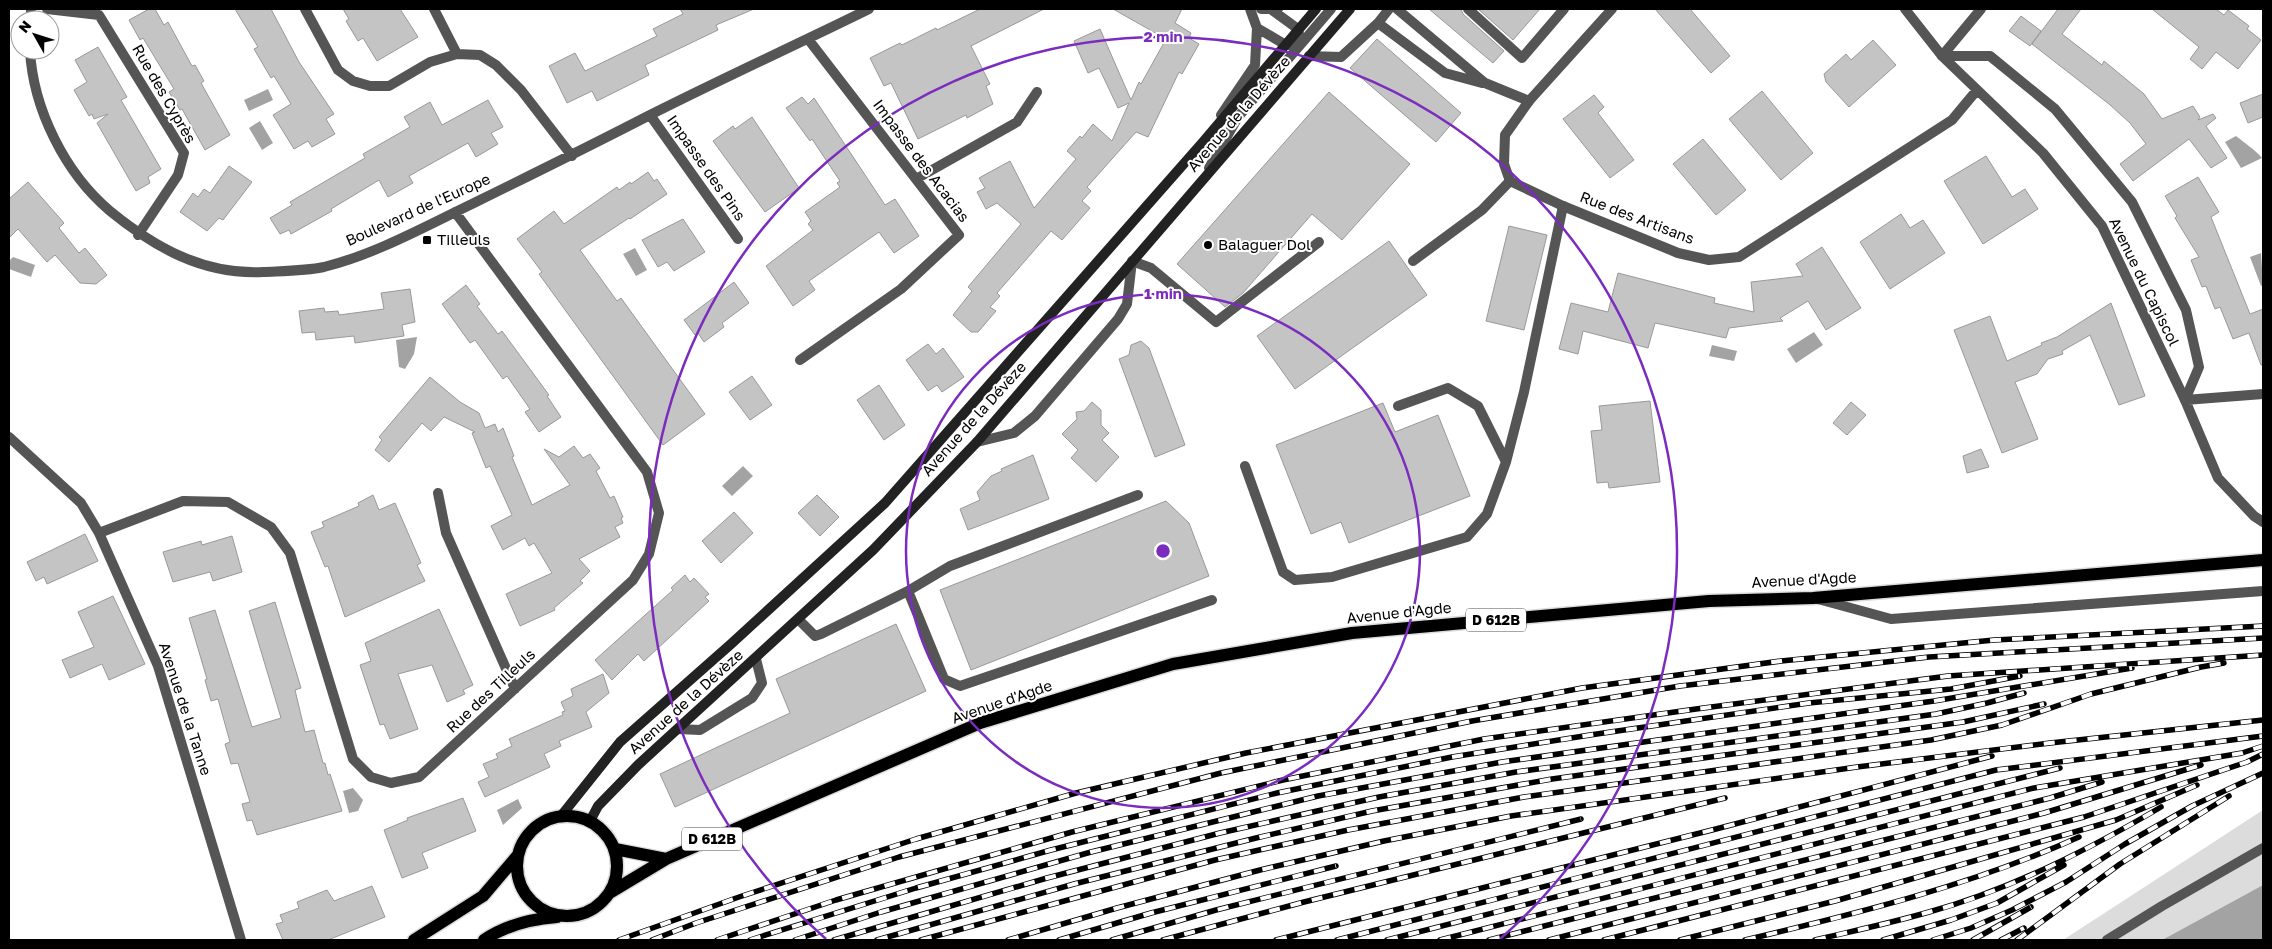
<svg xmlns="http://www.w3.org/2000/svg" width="2272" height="949" viewBox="0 0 2272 949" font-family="'Golos Text',sans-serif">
<rect width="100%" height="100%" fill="#fff"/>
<path fill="#dcdcdc" d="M2263 810V885L2162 940H2063Z"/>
<path fill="#a3a3a3" d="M268 89 273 100 249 111 244 100Z
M260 121 273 143 262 150 249 128Z
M2236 136C2240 139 2260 154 2262 158L2241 168 2225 142Z
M635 248 647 270 636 276 623 254Z
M2261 253 2263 285 2261 286 2250 257Z
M13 257 35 265 31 277 9 269V261Z
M1814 332 1823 345 1796 363 1787 349Z
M417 337 414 354 405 369 399 367 396 340Z
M1712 345 1737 351 1734 361 1709 356Z
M743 466 753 476 732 496 722 486Z
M353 788 363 800 358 811 349 813 343 791Z
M518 799 522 808 503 825 497 810Z
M2263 885V940H2162Z"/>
<path fill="#c4c4c4" stroke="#999" d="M149 9H155L164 25 168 22 192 66 195 65 204 81 201 83 230 135 205 150 182 109 180 110 169 92 174 89 143 38 140 40 129 20Z
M235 9H271L299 62 334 114 326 119 335 134 312 147 308 141 294 149 273 115 291 104 274 76 271 78 254 49 258 47Z
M343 9H400L418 37 377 61 363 38 358 41 346 21 349 19Z
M680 9H754L716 25 718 30 645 65 649 75 597 101 592 91 567 103 549 66 575 53 585 71 657 36 653 29 683 14Z
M980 9H1044L971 46 990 84 986 86 993 104 967 118 966 115 918 139 891 83 884 86 870 58 900 43 902 45 936 28 937 30Z
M1113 9H1182L1175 23 1191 33 1189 38 1199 44 1182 74 1179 72 1148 137 1136 132 1087 187 1091 191 1082 201 1090 208 1062 240 1051 231 997 293 1000 296 990 307 996 311 978 332H971L953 315 972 291 968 287 1021 224 997 203 986 209 977 192 985 188 979 178 1010 161 1034 208 1076 159 1067 151 1080 136 1082 138 1093 124 1112 141 1129 103 1118 108 1099 68 1088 73 1074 41 1100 29 1131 100 1139 82 1141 84 1166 39Z
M1429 9H1461L1463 14 1504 51 1493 63Z
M1478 9H1540L1513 40Z
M1655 9H1690L1730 56 1711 73Z
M2058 9H2081L2062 34 2102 65 2104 61 2144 94 2162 119 2193 106 2200 117 2198 120 2213 114 2216 118 2206 126 2227 158 2211 168 2189 139 2133 181 2120 164 2146 144 2130 123 2109 104 2032 44Z
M2152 9H2216L2224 15 2228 10 2249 26 2247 29 2261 40 2238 69 2216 52 2202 69 2190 59 2199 47Z
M2021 16 2041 31 2030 46 2009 31Z
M1377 39 1461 113 1436 142 1350 68Z
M1873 40 1896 65 1849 107 1826 82 1824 74 1846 54 1851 60Z
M98 47 127 97 121 100 161 169 148 177 150 183 136 191 97 123 108 114 94 119 92 114 89 116 74 90 87 82 75 60Z
M1762 91 1813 153 1781 180 1729 119Z
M1329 92 1410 164 1342 240 1312 214 1243 293 1225 307 1177 264Z
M2263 94V117L2248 123 2240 103Z
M1594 95 1604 107 1598 113 1634 160 1610 178 1563 119Z
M802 97 808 104 814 98 885 205 895 199 919 236 894 253 879 232 809 281 815 290 793 306 766 266 813 230 808 224 811 221 805 212 840 187 837 183 840 181 812 139 810 141 786 108Z
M488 100 503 127 491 133 498 144 476 157 468 143 409 176 413 183 388 197 379 180 331 209 332 211 291 234 289 230 280 234 270 218 292 205 290 202 365 158 363 154 410 127 404 117 430 102 442 125Z
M752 117 799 188 765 212 713 141 733 126 735 129Z
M1703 139 1746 190 1716 215 1673 164Z
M1986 156 2012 197 2025 189 2038 209 1983 244 1944 181Z
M229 166 252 182 223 220 219 218 207 231 180 212 193 193 198 197 204 189 210 193Z
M648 172 654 181 657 179 667 194 630 219 629 218 580 250 617 301 621 298 705 414 663 445 539 274 542 272 517 239 554 211 564 224 617 187 619 190 630 182 631 184Z
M2198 177 2219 212 2211 217 2250 314 2263 309V365H2261L2249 333 2233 339 2220 307 2215 309 2206 286 2202 287 2191 260 2199 257 2175 218 2177 216 2165 196Z
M28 182 64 223 59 228 79 253 85 248 107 275 96 284 80 283 55 255 47 262 18 229 9 238V199Z
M1901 214 1910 228 1923 220 1945 253 1890 289 1860 242Z
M683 219 705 252 674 271 667 262 658 267 642 240Z
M1509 226 1547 235 1524 330 1486 321Z
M1389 241 1427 295 1295 389 1257 336Z
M1822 247 1861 308 1826 330 1808 301 1780 318 1783 321 1729 328 1726 338 1655 323 1648 348 1583 331 1578 354 1559 349 1571 303 1608 312 1618 273 1715 298 1714 303 1754 312 1751 282 1803 276 1796 264Z
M734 282 749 303 722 323 724 327 704 342 698 333 695 335 684 320Z
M466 285 480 304 477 306 498 334 502 331 549 395 547 396 561 417 539 432 525 412 530 409 507 376 503 379 475 340 470 343 442 304Z
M410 289 415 322 402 325 404 336 355 343 354 336 316 340 315 332 302 333 299 311 324 308 325 312 338 311 339 315 384 309 381 293Z
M2111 303 2145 396 2119 405 2090 335 2062 351 2063 354 2048 359 2037 374 2015 382 2038 439 2002 453 1954 330 1990 316 2007 361 2042 345 2041 343 2057 337Z
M1141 341 1149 348 1185 445 1155 457 1119 359 1129 355 1131 345Z
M928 344 936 354 943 348 964 377 942 392 937 385 928 391 906 360Z
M752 376 772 405 750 420 729 392Z
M430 377 460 402 479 413 485 428 495 424 498 432 503 428 514 456 512 457 532 505 570 485 544 449 559 457 574 446 583 458 590 454 600 468 596 471 610 498 614 496 623 517 621 518 623 523 615 527 620 537 579 559 590 571 580 581 583 583 554 608 555 610 520 626 506 594 552 573 534 543 529 546 525 538 503 550 491 526 512 515 490 466 486 468 472 433 475 432 444 417 431 431 422 423 389 462 375 450 382 440 379 437Z
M879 385 905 425 884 440 857 400Z
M1650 401 1660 482 1609 488 1608 482 1597 483 1591 431 1602 430 1599 406Z
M1092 402 1101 410V425L1109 433 1102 440 1119 457 1096 482 1071 458 1078 450 1062 434 1077 419 1076 412 1084 411Z
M1851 402 1866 415 1847 435 1833 423Z
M1383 403 1395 432 1438 415 1470 496 1349 543 1341 522 1311 534 1276 445Z
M1981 449 1989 467 1967 473 1963 456Z
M1033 455 1049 499 968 530 960 509 980 500 977 492 991 476 1002 471 1001 469Z
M373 495 379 510 395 503 421 563 417 565 425 581 345 617 328 566 325 567 311 532 324 527 322 522 359 506 358 503Z
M817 495 839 517 820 536 798 513Z
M1166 501 1189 523 1209 576 971 670 940 590Z
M734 512 753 533 721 563 702 541Z
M85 534 98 561 47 584 44 577 36 581 27 562Z
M232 536 242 572 213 581 210 572 173 582 163 552 201 541 202 545Z
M685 575 690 582 694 578 709 594 705 597 709 601 644 661 638 654 612 680 595 660 673 590 671 588Z
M113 596 145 664 109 680 102 664 70 678 62 660 94 647 78 612Z
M275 602 301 688 295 690 305 732 314 730 323 763H325L328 775 330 774 342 811 257 835 252 820 247 821 242 804 250 802 238 763 231 764 225 744 230 742 218 699 211 701 205 680 207 679 189 618 215 610 252 727 281 718 249 611Z
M439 609 473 685 463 690 465 694 447 702 432 665 398 674 418 729 390 739 384 724 380 725 360 665 371 661 365 643Z
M896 624 926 691 675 807 660 774 790 713 776 679Z
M603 674 609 693 586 712 592 727 559 741 561 746 544 754 550 767 485 797 478 782 489 777 483 764 498 758 496 754 512 746 509 739 563 715 562 712 565 711 561 702 573 696 571 689Z
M463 798 476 831 422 853 428 868 402 878 384 830 408 820 407 818Z
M372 886 385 917 328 940H283L276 924 283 922 280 915 299 908 297 902 327 890 334 901Z"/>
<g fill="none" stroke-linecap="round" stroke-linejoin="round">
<g stroke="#dbdbdb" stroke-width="15">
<path id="primary" d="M517 866a50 50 0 1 1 100 0a50 50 0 1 1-100 0Z
M615 849 666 859
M611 892 666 859 980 723 1173 664 1352 633 1709 601 1813 598 2263 560
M414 940 483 896 518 855
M484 940C506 925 530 919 557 917"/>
</g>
<path stroke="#555" stroke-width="10" d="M1397 9 1485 83 1529 101
M1468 9 1522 58 1564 9
M1378 23 1445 73 1482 83
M1309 56 1341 57 1378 23 1389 9
M1942 56H1990L2055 109 2132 202 2186 310 2199 367 2185 400
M1413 261 1482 210 1510 181
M1398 406 1448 388 1478 406 1506 462
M977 442 1014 433 1035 416 1118 319 1127 304 1132 261 1151 268 1216 322 1319 242
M1245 466 1283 572 1295 580 1332 577 1467 537 1487 514 1506 462 1524 392 1563 206
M908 591 944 679 960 686 1212 600
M799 620 815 636 821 634 908 591 950 566 1138 495
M678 729 700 730 752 698 762 683 756 659
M2107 940 2162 906 2263 848"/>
<path stroke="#555" stroke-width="10" d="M47 9 99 15 184 153 178 175 138 235
M305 9 338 70 353 81 370 86H389L430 62 457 54 480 55 496 65 521 90 572 156
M434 9 457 54
M1250 9 1257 28 1286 45 1301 44 1331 9
M1261 9H1278
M1612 9 1529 101 1505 135 1504 164 1510 181 1563 206 1678 253 1709 260 1739 257 1952 120 1977 90
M1905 9 1942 56 2043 153 2102 226 2185 400 2218 478 2254 516 2263 522
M31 20V9
M30 50C33 109 65 173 110 211 154 247 203 275 263 272 282 271 305 271 324 267 376 254 426 226 474 203 533 174 590 146 648 116 721 79 796 45 869 9
M1942 56 1981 9
M650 115 738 239
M1221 115 1255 65 1257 28
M1209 168 1238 117 1301 44 1298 29 1272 10
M916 179 1017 122 1037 92
M800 360 901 289 959 235 808 39
M2185 400 2263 394
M9 437 81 503 99 533 158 666 241 940
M438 493 446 533 515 689
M99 533 183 501 228 502 271 527 290 553 353 759 371 777 391 783 419 777 633 580 649 554 659 513 647 472 455 212
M1818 599 1891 619 2263 591"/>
<path stroke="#222" stroke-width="10" d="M561 816 620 742 731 644 885 503 1203 142 1316 9
M590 821 598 806 638 765 873 550 977 442 1350 9"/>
<use href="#primary" stroke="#000" stroke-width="12"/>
<g stroke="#000" stroke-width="5.5">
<path id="rail" d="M619 940 739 897 916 839 1076 793 1246 753 1582 688 1781 661 1994 640 2263 626
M652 940 696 923 899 857 1221 773 1472 721 1680 686 1929 657 2263 638
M717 940 836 900 1072 832 1283 780 1484 739 1696 709 1948 676 2263 655
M750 940 916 888 1051 850 1277 793 1452 757 1590 735 1809 703 1951 689 2020 676
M795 940 881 912 1091 852 1318 796 1502 762 1934 701 2132 668
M834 940 1047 878 1220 833 1379 797 1516 772 1936 714 1987 703 2024 693
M877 940 1074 884 1256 838 1372 811 1552 779 1963 722 2044 704
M921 940 1215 860 1348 830 1524 797 1931 740 2002 725 2091 694 2201 667 2224 663
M1008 940 1117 908 1260 870 1384 841 1511 816 1857 767 2050 743 2263 720
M1059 940 1151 913 1336 866
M1112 940 1216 910 1581 819
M1163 940 1304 902 1725 798
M1276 940 1716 829 1992 756
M1337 940 1996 770 2263 736
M1387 940 2060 768
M1440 940 2034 788 2242 753 2263 746
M1489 940 2050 798 2102 782
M1549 940 2044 813 2201 765
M1604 940 2084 817 2247 762 2263 754
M1680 940 1835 901 2116 820 2197 785
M1745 940C1859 913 1972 885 2079 837
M1815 940C1853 931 1891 923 1929 912 2010 890 2090 849 2161 807
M1883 940 1951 920 1997 903 2064 865
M1933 940 1971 928 2012 910 2066 882 2125 844 2192 806 2263 773
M1973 940 2031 907
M2001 940 2024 928
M2017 940 2120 864 2229 796"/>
</g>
<use href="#rail" stroke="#fff" stroke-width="4" stroke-dasharray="11" stroke-linecap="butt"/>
</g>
<g fill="none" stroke="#7b2cbf" stroke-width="2.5">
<circle cx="1163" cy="551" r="257"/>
<path d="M826 939A514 514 0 1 1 1500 939"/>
</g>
<g fill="#000" stroke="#fff" stroke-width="2">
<rect x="422" y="235" width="10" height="10" rx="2.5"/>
<circle cx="1208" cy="245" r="5"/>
</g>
<g text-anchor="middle" stroke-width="4" stroke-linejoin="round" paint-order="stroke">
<g fill="#fff" stroke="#4c4c4c" stroke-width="1">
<rect x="1466" y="608.5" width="60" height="23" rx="4"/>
<rect x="682" y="827.5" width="60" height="23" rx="4"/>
</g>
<g font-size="14" font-weight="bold" fill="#000">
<text x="1496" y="625">D 612B</text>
<text x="712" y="844">D 612B</text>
</g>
<g font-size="15" fill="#000" stroke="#fff">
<text transform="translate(164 94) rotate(60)" y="5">Rue des Cyprès</text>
<text transform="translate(1239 114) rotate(-49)" y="5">Avenue de la Dévèze</text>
<text transform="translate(921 161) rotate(53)" y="5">Impasse des Acacias</text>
<text transform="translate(706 168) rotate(55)" y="5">Impasse des Pins</text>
<text transform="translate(418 210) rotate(-24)" y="5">Boulevard de l'Europe</text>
<text transform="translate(1637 218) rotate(21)" y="5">Rue des Artisans</text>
<text transform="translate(2144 282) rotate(64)" y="5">Avenue du Capiscol</text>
<text transform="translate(974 419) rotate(-48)" y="5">Avenue de la Dévèze</text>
<text transform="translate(1804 580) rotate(-3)" y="5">Avenue d'Agde</text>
<text transform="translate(1399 613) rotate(-6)" y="5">Avenue d'Agde</text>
<text transform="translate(491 691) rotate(-43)" y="5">Rue des Tilleuls</text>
<text transform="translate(686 702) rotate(-42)" y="5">Avenue de la Dévèze</text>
<text transform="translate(1002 702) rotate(-19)" y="5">Avenue d'Agde</text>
<text transform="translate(185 709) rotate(72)" y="5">Avenue de la Tanne</text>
</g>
<g font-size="15" fill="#000" stroke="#fff" text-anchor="start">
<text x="437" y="245">Tilleuls</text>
<text x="1218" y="250">Balaguer Dol</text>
</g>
</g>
<circle cx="1163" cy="551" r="8" fill="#7b2cbf" stroke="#fff" stroke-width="2.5"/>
<g font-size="15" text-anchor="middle" font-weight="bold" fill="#7b2cbf" stroke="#fff" stroke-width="4" stroke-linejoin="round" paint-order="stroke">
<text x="1163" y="42">2 min</text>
<text x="1163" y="299">1 min</text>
</g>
<rect width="2272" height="949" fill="none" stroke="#000000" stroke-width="20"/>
<g transform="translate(35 35) rotate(309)"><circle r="24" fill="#ffffff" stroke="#999999"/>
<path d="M0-4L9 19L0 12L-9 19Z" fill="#000000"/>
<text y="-8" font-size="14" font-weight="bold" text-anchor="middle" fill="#000000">N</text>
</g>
</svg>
